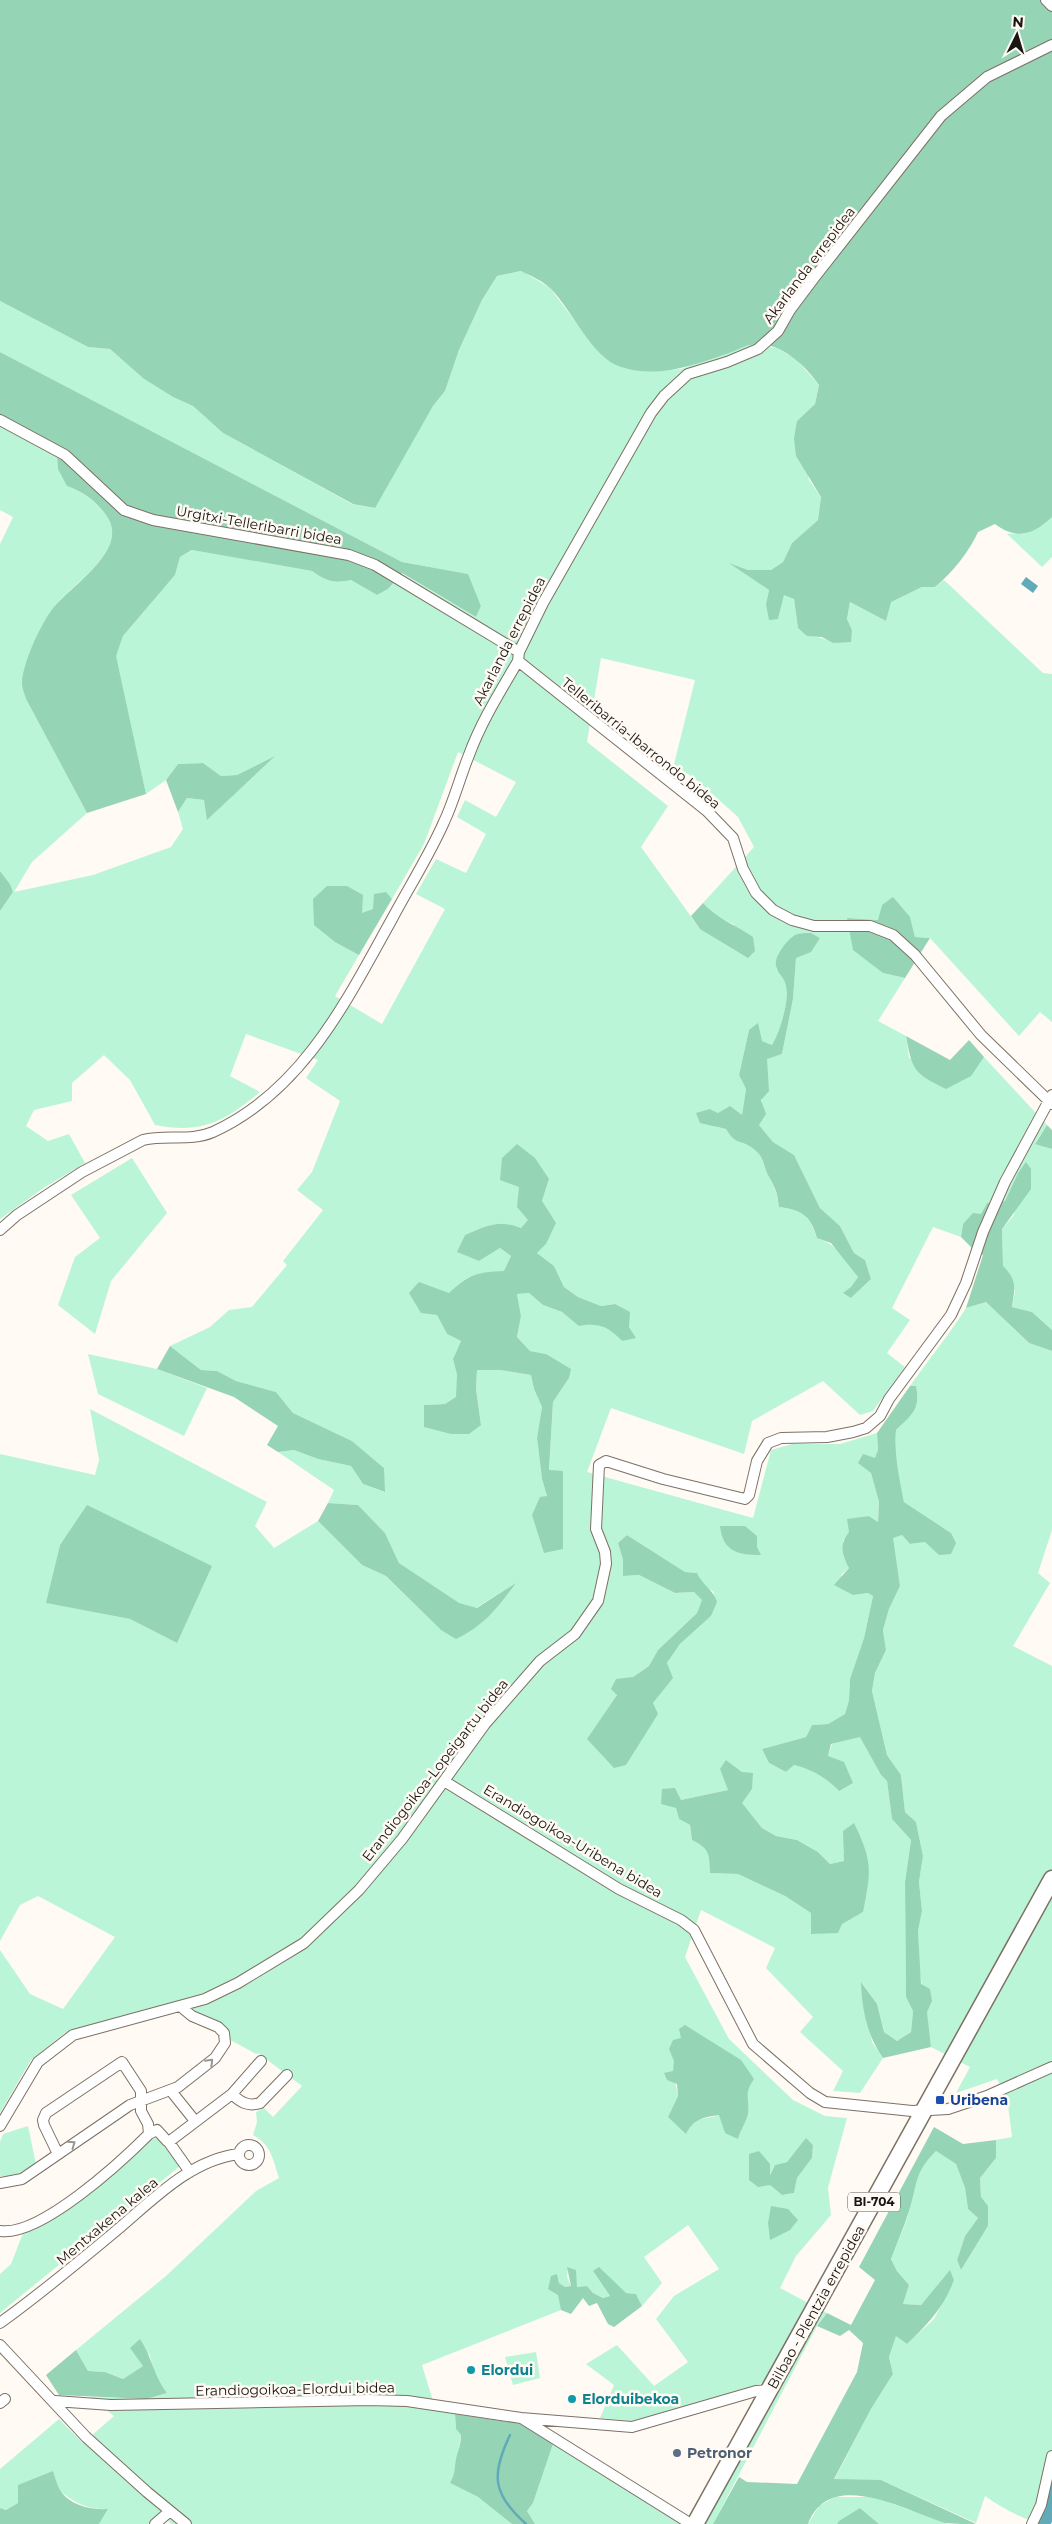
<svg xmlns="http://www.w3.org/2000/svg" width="1052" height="2524" viewBox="0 0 1052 2524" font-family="Montserrat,sans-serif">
<rect width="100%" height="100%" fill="#fffaf4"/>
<path fill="#bbf5d8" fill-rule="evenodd" d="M522 271 550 288 596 349 655 371 681 369 751 344 777 348 796 359 819 385 815 404 797 421 809 480 821 497 818 520 792 543 783 562 771 570H748L731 564 769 590 766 604 778 619 784 594 794 599 798 628C808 637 821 636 834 643L852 630 847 619 850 602 886 621 890 602 922 587H935L944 580 1043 673 1052 674V1022L1040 1012 1019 1036 930 938 915 937 910 917 882 905 879 920 848 918 883 973 905 978 878 1021 906 1036 909 1058 970 1076 984 1057 1047 1125 1035 1143 1052 1149V1330L1032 1312 1012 1307 1015 1291 1003 1266 1002 1229 1014 1215 1018 1173 1005 1201 987 1203 981 1214 963 1224 961 1237 933 1227 892 1308 910 1320 887 1353 905 1367 873 1411 860 1415 823 1381 752 1421 744 1454 611 1408 587 1472 753 1518 771 1450 792 1444H840L877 1433 878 1450 871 1473 879 1502 878 1522 869 1516 859 1518 843 1541 849 1568 841 1575 853 1595 868 1593 873 1596 864 1638 850 1679 849 1700 845 1714 828 1724 812 1725 806 1737 762 1749 769 1763 786 1772 794 1765C813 1770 825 1777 839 1791L828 1756 832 1744 860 1736 881 1775 887 1781 892 1819 911 1840 905 1882 906 1997 913 2011 911 2032 897 2041 884 2032 877 2004 862 1983 872 2042 883 2058 860 2093 833 2091 843 2071 800 2032 813 2017 766 1968 775 1948 701 1910 685 1957 729 2039 793 2100 825 2116 847 2118 828 2188 831 2215 796 2256 780 2288 827 2313 817 2326 713 2524H688L767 2382 632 2421 600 2418 614 2385 586 2364 617 2345 654 2386 688 2362 656 2319 674 2296 719 2269 688 2225 644 2257 662 2283 642 2306 636 2294 626 2293 593 2271 610 2296 603 2298 593 2293 587 2286 577 2287 568 2267 567 2277 571 2286 565 2287 559 2283 557 2274 561 2310 422 2365 436 2411 455 2414 456 2429 461 2435 456 2473 450 2483 478 2497 512 2524H171L162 2513 148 2524H99L108 2509C88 2510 75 2503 60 2491L18 2503 6 2510 0 2508V2469L59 2419 83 2443 114 2416 90 2397 146 2399 167 2393 157 2381 149 2353 143 2366 123 2379 105 2372 88 2371 76 2350 166 2276 256 2191 279 2178C273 2159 271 2145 253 2135L257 2122 256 2112 264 2108 273 2117 302 2086 258 2053 256 2054 166 2005 65 2033 31 2060 0 2113V1950L30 1994 63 2009 115 1937 38 1896 20 1905 0 1941V1454L95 1475 99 1460 90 1409 267 1502 255 1526 274 1548 318 1521 362 1565 386 1576 441 1630 514 1584 477 1608 459 1604 399 1563 385 1533 358 1505 328 1503 334 1490 278 1452 294 1450 318 1459 351 1466 363 1484 384 1492V1468L352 1441 293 1413 276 1392 236 1381 217 1371 201 1370 170 1346 210 1327 229 1310 252 1307 287 1265 283 1261 323 1210 297 1190 312 1172 340 1101 306 1078 318 1060 246 1034 230 1076 260 1092C224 1122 202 1134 155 1125L130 1080 104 1055 72 1083V1101L34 1110 26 1126 48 1141 69 1134 85 1163 45 1187 0 1219V911L13 892 10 884 0 871V544L13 517 0 510V420L57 449 67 486C84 493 95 500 106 515 131 550 72 583 55 606 50 613 23 677 22 684 22 689 25 695 26 699L87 813 32 862 14 892 93 875 171 847 183 829 178 812 187 798 204 800 208 819 273 757 237 775 221 776 203 763 178 764 166 780 146 794 115 656 123 636 175 575 180 557 193 550 312 571C326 581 334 584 351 580L377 595 388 589 401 573 476 617 481 606 467 574 402 562 0 352V301L88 347 110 349 144 379 173 397 193 406 223 433 352 504 374 508 433 406 445 391 459 350 482 300 497 276ZM601 658 695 680 674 764 699 782 738 817 754 847 703 903 713 914 735 925 700 929 641 847 668 806 587 742ZM458 752 516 782 496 817 465 800 457 817 486 834 466 873 436 859 416 894 445 909 382 1024 335 996 359 955 362 914 373 909 386 893 392 899 424 844ZM811 933 820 938 796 957 793 999 782 1054 767 1058 759 1125 773 1142 794 1155 820 1208 840 1226 854 1253 865 1260 871 1279 851 1298V1287L858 1277C847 1261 837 1244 817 1238 810 1216 803 1210 779 1207 777 1191 775 1190 769 1177 762 1165 766 1157 751 1147 739 1140 735 1143 727 1129L716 1127 710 1109 718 1113 742 1116 746 1089 739 1075 749 1030 762 1041 772 1045C780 1032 791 997 786 981 785 976 779 972 776 968ZM549 1179 542 1201 546 1244 537 1253 554 1266 564 1287 578 1297 601 1306 615 1304 635 1337 622 1341C609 1327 598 1322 579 1325L562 1312 543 1305 529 1293 517 1294 521 1316 517 1337 530 1351 546 1354 569 1378 553 1402 549 1471 563 1472 562 1490 539 1532 532 1515 547 1496 542 1479 537 1438 542 1407 534 1389 531 1375 500 1370H477L476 1389 481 1425 424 1405 445 1404 457 1397V1375L453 1359 461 1341 447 1334 437 1315C455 1282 466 1271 504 1272L511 1256 500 1248 479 1261 458 1252 465 1235C486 1226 500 1219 521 1228L529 1220 519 1187ZM721 1526C736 1527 754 1540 760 1555ZM627 1535 685 1572 697 1573 703 1585 714 1592 711 1616 680 1644 667 1663 672 1678 653 1703 588 1739 617 1695 633 1677 649 1666 658 1650 697 1613 703 1599 694 1592 675 1593 639 1575 623 1576V1560L618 1543ZM60 1545 177 1643 130 1619 47 1603ZM726 1760 742 1772 752 1789 741 1803 762 1828 776 1836 797 1840 818 1852 830 1864 845 1861 843 1848 863 1912 821 1933 812 1934 811 1913 785 1896 738 1874 710 1873C709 1854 710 1849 692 1840L690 1825 679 1819 676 1808 681 1800 728 1790 725 1779ZM681 2039 746 2090C748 2115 750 2122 725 2133L720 2115 698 2120 690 2126 668 2117 678 2096 673 2071ZM806 2139 813 2145 812 2158 797 2178 794 2193 782 2195 770 2185 749 2180V2154L769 2176 775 2165 787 2162Z
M1052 517V557L1042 567 1007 534C1026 533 1038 530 1052 517Z
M132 1158 167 1213 111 1281 95 1334 58 1305 75 1257 100 1238 71 1195Z
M986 1302 1029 1343 1052 1351V1530L1038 1573 1050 1583 1013 1646 1052 1666V2523C1028 2524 1004 2509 985 2496L976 2523 881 2480H834L871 2409 893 2374 889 2357 896 2335 907 2344 934 2319 954 2280 950 2271 921 2305 903 2304 909 2285 897 2271 891 2259C897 2243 905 2227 909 2211 918 2183 912 2175 936 2151L956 2164 965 2188 968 2209 978 2218 965 2236 957 2260 961 2270 988 2226 981 2197 980 2178 996 2158V2140L1012 2137 1007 2097 997 2079 956 2093 970 2067 931 2047 919 1966 918 1931 922 1911 919 1882 923 1856 916 1822 905 1812 901 1775 887 1755 872 1691 875 1673 886 1650 883 1630 889 1609 900 1586 892 1538 902 1535 910 1544 925 1542 951 1533 904 1502 895 1463 896 1430C912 1415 921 1409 916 1386H910C929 1359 949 1335 966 1308Z
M88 1354 157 1369 207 1388 184 1436 98 1394Z
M28 2126 36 2164 12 2177 0 2176V2142L3 2134Z
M158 2138 180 2166 0 2313V2274L11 2264 23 2233 91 2192 118 2171 151 2139Z
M536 2352 540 2378 513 2385 505 2357Z
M553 2444 680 2524H535L527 2511 533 2503Z
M835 2497H874L948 2524H879L860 2508 837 2524H808L819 2506Z"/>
<path fill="#96d4b6" d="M0 0H1052V517C1033 535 1016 540 995 524L978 532C969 552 952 573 935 587H922L891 602 886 621 850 602 847 619 852 630 851 642 833 643 822 637 807 636 798 628 794 599 784 595 778 619 769 620 766 604 769 590 729 563 748 570H771L783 562 792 543 818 520 821 497 796 456 794 438 797 421 815 404 819 385C805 365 778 339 750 345 743 346 736 351 729 353 695 365 657 379 621 367 592 358 572 310 551 289 543 281 531 276 521 271L497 276 482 300 459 350 445 391 433 406 375 508 353 504 223 433 193 406 173 397 144 379 110 349 88 347 0 301Z
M0 352 402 562 468 574 481 606 476 617 402 573 388 589 377 595 351 580C334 584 326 581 312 571L192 550 180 557 175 575 123 636 116 656 146 794 87 813 26 699C25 695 22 689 22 684 22 664 41 623 54 607 73 584 131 549 106 515 95 500 85 493 67 486L58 469 57 449 0 420Z
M275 756 207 820 204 800 187 798 178 812 166 780 178 764 203 763 221 776 237 775Z
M0 871 10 884 13 892 0 911Z
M327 886H347L363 895 362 913 373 909 374 894 386 892 392 899 359 955 335 942 314 925 313 899Z
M893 897 910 917 915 937 930 938 905 978 883 973 853 950 847 918 878 920 882 905Z
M703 903C716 918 736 925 753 937L755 951 748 958 700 929 691 916Z
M811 933 820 938 811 952 796 958 793 999 782 1054 767 1059 769 1091 761 1100 766 1114 759 1125 773 1142 794 1155 820 1208 840 1226 854 1253 865 1260 871 1279 851 1298 843 1293 851 1287 858 1277 831 1243 817 1238C811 1216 802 1210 779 1207 777 1191 776 1190 769 1177 762 1165 766 1157 751 1147 738 1139 736 1145 726 1129L700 1123 696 1113 710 1109 718 1113 730 1106 742 1115 746 1089 739 1075 749 1030 758 1023 762 1041 772 1045C780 1031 786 1010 787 994 787 977 779 977 776 966 774 956 787 940 795 935 800 933 806 933 811 933Z
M906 1036 950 1060 969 1040 984 1057 971 1076 946 1089C915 1074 912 1071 906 1036Z
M1047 1125 1052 1130V1149L1035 1144Z
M517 1144 535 1158 549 1179 542 1201 556 1223 546 1244 537 1253 554 1266 564 1287 578 1297 601 1306 615 1304 630 1312 629 1327 636 1338 622 1341C609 1327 598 1322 579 1326L562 1312 543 1305 529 1293 517 1294 521 1316 517 1337 530 1351 546 1354 571 1369 569 1378 553 1402 549 1470 563 1471V1549L544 1553 532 1515 540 1497 547 1496 542 1479 537 1438 542 1407 534 1389 531 1375 500 1370H477L476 1389 481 1425 469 1434H451L424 1427V1405L445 1404 456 1397 457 1375 453 1359 461 1341 447 1334 437 1315 421 1313 409 1293 419 1282 449 1293C469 1274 477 1272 504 1271L511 1256 500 1248 479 1261 457 1252 465 1235C486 1226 499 1219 521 1228L528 1220 517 1207 519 1187 500 1180 502 1158Z
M1026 1162 1031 1169V1189L1002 1229 1003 1266C1017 1280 1015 1287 1012 1307L1032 1312 1052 1330V1351L1029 1343 986 1302 966 1308 983 1255 972 1248 961 1237 963 1224 973 1213 981 1214 987 1203 1005 1201 1018 1173Z
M170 1346 201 1370 217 1371 236 1381 276 1392 293 1413 352 1441 384 1468 385 1492 363 1484 351 1466 318 1459 294 1450 278 1452 267 1445 278 1426 234 1397 157 1369Z
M910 1386H916C921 1409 912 1415 896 1430 894 1455 899 1477 904 1502L951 1533 956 1543 951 1554 939 1555 925 1542 910 1544 902 1535 893 1538 900 1586 889 1609 883 1630 886 1650 875 1673 872 1691 887 1755 901 1775 905 1812 916 1822 923 1856 919 1882 922 1911 918 1931 921 1984 930 1989 932 2001 927 2012 931 2047 883 2058C867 2035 862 2010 861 1982L877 2004 884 2032 897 2041 911 2032 913 2011 906 1997 905 1882 911 1840 892 1819 887 1781 881 1775 860 1737 831 1744 828 1756 844 1762 853 1783 839 1791C825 1777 813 1770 794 1765L786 1772 769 1763 762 1749 806 1737 812 1725 828 1724 845 1714 849 1700 850 1679 864 1638 873 1596 868 1593 853 1595 834 1585 849 1568C842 1554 839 1545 849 1532L847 1519 869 1516 878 1522 879 1502 871 1473 858 1463 863 1454 875 1458 878 1450 877 1433Z
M328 1503 358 1505 385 1533 399 1563 459 1603 477 1608 516 1583C497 1608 485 1625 456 1639L441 1630 386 1576 362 1565 318 1521Z
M87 1505 212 1566 177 1643 130 1619 46 1603 60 1545Z
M720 1526H745L757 1536V1547L761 1555C738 1555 723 1552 720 1526Z
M627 1535 685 1572 697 1573C703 1586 713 1589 717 1602L711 1616 680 1644 667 1663 673 1678 653 1703 658 1714 626 1765 614 1768 587 1739 617 1695 611 1689 616 1679 633 1677 649 1666 658 1650 697 1613 702 1600 694 1592 675 1593 639 1575 623 1576V1560L618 1543Z
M726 1760 742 1772 753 1773 752 1789 742 1803 762 1828 776 1836 797 1840 818 1852 830 1864 844 1861 843 1831 854 1823C873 1862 871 1871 863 1912L842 1924 838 1933 811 1934V1913L785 1896 738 1874 710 1873C709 1854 710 1849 692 1840L690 1825 679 1819 676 1808 661 1804 662 1789 675 1788 681 1800 728 1790 720 1769Z
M685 2025 741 2060 754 2079C743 2095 750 2097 748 2113 747 2121 740 2130 738 2139L725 2133 719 2115C704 2117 693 2119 686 2134L668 2117 678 2096 677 2084 667 2080 664 2073 673 2071 674 2061 669 2049 673 2040 681 2038 679 2029Z
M934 2127 963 2144 996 2140V2158L980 2178 981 2197 988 2206V2226L961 2270 957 2260 965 2236 978 2218 968 2209 965 2188 956 2164 936 2151C913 2174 918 2184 909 2211 904 2227 897 2243 891 2259L897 2271 909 2285 903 2304 921 2305 950 2270 954 2280C944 2307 928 2324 907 2344L896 2336 889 2357 893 2374 871 2409 834 2479 881 2480 976 2524C966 2524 955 2524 945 2523 908 2512 830 2466 808 2524H713L739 2477 747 2482 797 2484 857 2372 863 2343 849 2330 840 2336 817 2326 827 2313 851 2325 875 2280 859 2267Z
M806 2138 813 2145 812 2158 797 2178 794 2193 782 2195 770 2185 758 2187 749 2180V2154L759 2151 770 2164V2175L775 2165 787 2162Z
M771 2206 788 2209 798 2220 790 2230 770 2240 768 2223Z
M567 2267 576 2270 577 2287 587 2286 593 2293 603 2298 610 2296 593 2271 599 2267 626 2293 636 2294 642 2306 614 2327 608 2324 597 2303 589 2306 583 2298 571 2314 561 2310 558 2295 548 2289 551 2276 557 2274 559 2283 565 2287 571 2286Z
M140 2339C152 2357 154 2377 167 2393L146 2399 59 2395 46 2375 76 2350 88 2371 105 2372 123 2379 143 2366 130 2348Z
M455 2414 521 2424 553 2444 533 2503 527 2511 535 2524H512L478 2497 450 2483C456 2472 454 2470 456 2459 458 2451 461 2445 461 2435L456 2429Z
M53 2471C55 2477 57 2485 60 2490 70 2506 92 2510 108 2509L99 2524H0V2508L6 2510 18 2503V2485Z
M860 2508 879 2524H837L839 2521Z"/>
<path fill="#61abb9" d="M1026 577 1038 586 1033 593 1021 584Z"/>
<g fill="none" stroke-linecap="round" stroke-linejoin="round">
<path stroke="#61abb9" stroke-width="2.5" d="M510 2435C491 2474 492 2494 526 2524"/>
<path stroke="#61abb9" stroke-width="16" d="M1042 2524 1047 2513 1052 2484"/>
<g stroke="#7c7164" stroke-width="12">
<path id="street" d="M1046 0 1052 6
M0 420 65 455 124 510 153 520 349 555 375 565 519 652
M518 661 707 811 733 838 743 869 756 893 773 910 792 920 814 926H870L893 935 915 955 981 1035 1052 1104
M0 1230 17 1215 82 1172 143 1140C167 1134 190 1142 213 1132 303 1091 347 1000 392 919 409 887 429 856 444 822 454 801 460 777 469 755 481 722 500 692 518 661L519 652 543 603 651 413 664 396 688 374 727 362 758 349 778 331 790 310 814 278 941 116 987 77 1052 45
M444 1781 619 1889 681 1920 694 1930 753 2044 810 2093 825 2102 912 2111 948 2109 987 2096 1052 2067
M171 2091 195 2121
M232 2094C240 2102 248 2107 260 2103L287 2075
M0 2126 38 2062 73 2035 205 1999 238 1983 304 1943 359 1890 402 1839 485 1724 540 1661 575 1634 598 1601 606 1564 605 1552 596 1529 599 1465 606 1461 663 1479 745 1499 749 1495 757 1461 768 1443 781 1438 827 1437 853 1432 866 1428 880 1416 889 1399 951 1315 966 1283 983 1232 1005 1182 1052 1095
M149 2134 157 2130 167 2141H170L232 2094 261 2061
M168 2141 190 2172
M239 2155a10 10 0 1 1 20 0a10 10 0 1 1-20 0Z
M0 2183 22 2179 130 2105 178 2087 215 2058 225 2043 224 2033 218 2027 192 2016 180 2006
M0 2231C40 2237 121 2162 149 2134L148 2124 141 2111V2091L122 2062 46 2113 43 2120 44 2125 58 2154
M0 2323C39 2295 75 2265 111 2235 149 2204 188 2160 239 2154
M0 2345 86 2437 147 2492 186 2524
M55 2401 111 2405 369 2400 407 2401 521 2418 632 2427 756 2391 770 2390
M0 2403 5 2399
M523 2419 691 2524
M155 2524 170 2511
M1032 2524 1041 2505 1052 2456"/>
</g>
<g stroke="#7c7164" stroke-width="19">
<path id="primary" d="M695 2524 1052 1879"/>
</g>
<use href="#street" stroke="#fff" stroke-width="10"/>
<use href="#primary" stroke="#fff" stroke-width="16"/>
</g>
<defs><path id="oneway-chevron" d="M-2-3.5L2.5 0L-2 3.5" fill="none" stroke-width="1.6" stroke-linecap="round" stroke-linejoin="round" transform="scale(1.25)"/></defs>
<g stroke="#989694">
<use href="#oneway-chevron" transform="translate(210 2062) rotate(-45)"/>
<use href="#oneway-chevron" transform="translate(72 2144) rotate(-35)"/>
</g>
<rect fill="#1a4fb4" stroke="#fffaf4" stroke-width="2" x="935" y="2095" width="10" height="10" rx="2.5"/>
<g fill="#0f9aa8" stroke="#fffaf4" stroke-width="2">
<circle cx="471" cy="2370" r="5"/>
<circle cx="572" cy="2399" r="5"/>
</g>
<circle fill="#5c6f8a" stroke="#fffaf4" stroke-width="2" cx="677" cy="2453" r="5"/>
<g text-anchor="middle" stroke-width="5" stroke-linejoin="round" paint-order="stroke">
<rect fill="#fffaf4" stroke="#5f5a55" stroke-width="1" x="848" y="2192.5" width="52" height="19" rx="4"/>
<g font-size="12" font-weight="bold" fill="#1a1611">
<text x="874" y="2206">BI-704</text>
</g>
<g font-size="14" fill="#1a1611" stroke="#fffaf4">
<text transform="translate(809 265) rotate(-53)" y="5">Akarlanda errepidea</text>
<text transform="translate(259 525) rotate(10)" y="5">Urgitxi-Telleribarri bidea</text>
<text transform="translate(509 641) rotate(-63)" y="5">Akarlanda errepidea</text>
<text transform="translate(641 743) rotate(39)" y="5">Telleribarria-Ibarrondo bidea</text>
<text transform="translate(435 1770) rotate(-52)" y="5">Erandiogoikoa-Lopeigartu bidea</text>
<text transform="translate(573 1841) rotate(31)" y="5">Erandiogoikoa-Uribena bidea</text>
<text transform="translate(107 2221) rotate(-40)" y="5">Mentxakena kalea</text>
<text transform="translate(816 2307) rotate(-61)" y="5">Bilbao - Plentzia errepidea</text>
<text transform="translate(295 2389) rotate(-1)" y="5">Erandiogoikoa-Elordui bidea</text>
</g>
<g font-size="14" font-weight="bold" fill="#164399" stroke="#fffaf4" text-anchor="start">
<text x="950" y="2105">Uribena</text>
</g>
<g font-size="14" font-weight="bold" fill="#0d838f" stroke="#fffaf4" text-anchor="start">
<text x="481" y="2375">Elordui</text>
<text x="582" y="2404">Elorduibekoa</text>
</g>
<g font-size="14" font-weight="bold" fill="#4e5e75" stroke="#fffaf4" text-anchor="start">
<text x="687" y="2458">Petronor</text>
</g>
</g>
<g transform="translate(1017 35) rotate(5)" stroke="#fffaf4" stroke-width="4" paint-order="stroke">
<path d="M0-4L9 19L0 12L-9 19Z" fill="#1a1611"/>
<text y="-8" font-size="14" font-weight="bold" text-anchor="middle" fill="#1a1611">N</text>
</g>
</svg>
